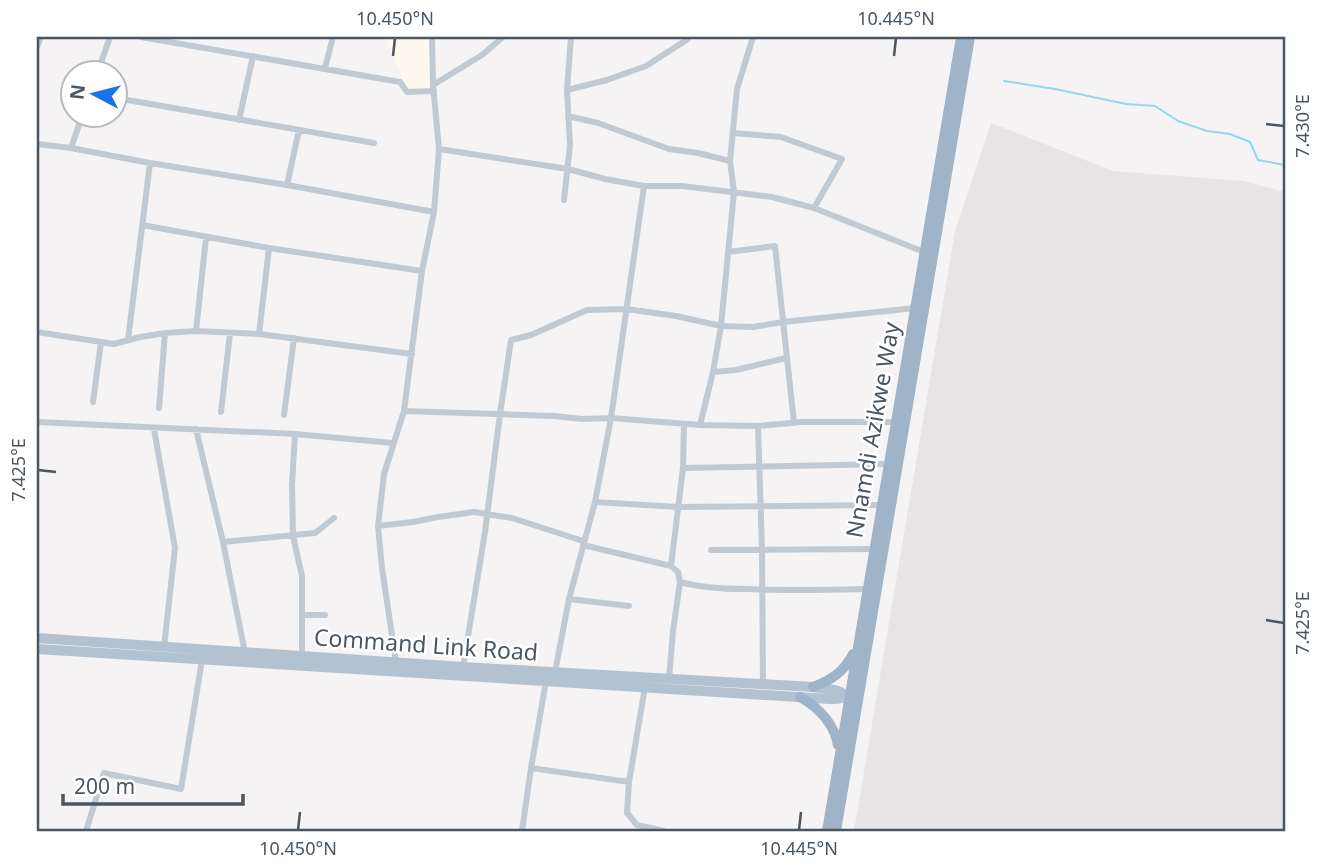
<svg xmlns="http://www.w3.org/2000/svg" width="1322" height="868" viewBox="0 0 1322 868" font-family="'Noto Sans',sans-serif">
<rect width="100%" height="100%" fill="#f5f3f3"/>
<path fill="#fdf9ef" d="M386 37H430L431 90 408 89 392 56Z"/>
<path fill="#e6e4e5" d="M991 123 1113 171 1244 181 1285 192V831H854L955 231Z"/>
<g fill="none" stroke-linecap="round" stroke-linejoin="round">
<path stroke="#90daee" stroke-width="2" d="M1004 81 1055 89 1126 104 1155 106 1178 121 1207 131 1230 134 1250 142 1258 160 1285 165"/>
<path stroke="#c1cad2" stroke-width="6" d="M141 37 400 82 407 92 434 91
M37 47 41 37
M325 68 333 37
M97 74 110 37
M433 85 482 55 503 37
M567 90 607 80 646 66 688 39
M116 98 374 143
M568 116 598 123 669 149 698 153 730 161
M239 120 253 56
M733 133 781 137 842 159 814 208
M37 144 71 148 150 163 287 185 434 212
M71 148 82 116
M439 149 568 169 605 179 644 186H682L772 197 814 208 924 252
M287 185 299 130
M564 200 570 145 567 90 571 37
M142 225 269 248 422 271
M728 252 775 246 794 423
M196 331 206 238
M37 332 114 344 140 337 165 333 196 331 259 334 412 354
M259 334 269 248
M128 340 150 163
M713 372 736 370 786 358
M93 402 101 342
M159 408 165 333
M404 411 554 416 582 419 611 418 700 425 758 426 802 422H895
M221 412 230 333
M284 415 294 338
M37 422 295 434 393 443
M700 425 713 372 721 326 734 192 730 161 737 89 753 37
M758 426 762 550 763 685
M154 429 175 548 164 647
M196 429 223 542 245 653
M295 434 292 484 293 536 302 576V657
M683 468 888 464
M595 502 678 507 881 505
M378 526 413 522 438 517 474 512 512 518 583 541
M223 542 315 533 334 518
M583 545 671 566 678 572 680 582 673 631 669 679
M711 550 874 549
M671 566 683 468 684 424
M680 582C702 588 723 589 746 589 786 591 827 590 867 589
M569 599 629 606
M303 615H325
M396 662 382 568 378 526 384 474 404 411 422 271 434 212 439 149 433 85 432 37
M463 667 485 532 500 414 511 340 531 335 587 310 626 309 676 316 721 326 753 327 783 322 915 308
M555 672 569 599 595 502 611 418 644 186
M531 768 629 782 645 687
M629 782 627 813 637 825 664 831
M86 831 104 773 181 789 202 660
M522 831 531 768 546 681"/>
<path stroke="#b3c2d1" stroke-width="10" d="M37 638 463 667 813 687C827 689 840 688 850 699
M37 649 829 699C839 699 847 699 853 690"/>
<path stroke="#9fb4c9" stroke-width="10" d="M813 687C831 680 844 672 853 654
M800 697C819 708 834 723 838 745
M827 831 961 37
M836 831 970 37"/>
</g>
<path fill="none" stroke="#4a5661" stroke-width="2.5" d="M393 56 395 38M894 56 896 38M1266 124 1284 126M38 470 56 472M1266 620 1284 623M298 830 300 812M799 830 801 812"/>
<g text-anchor="middle" stroke-width="5" stroke-linejoin="round" paint-order="stroke">
<g font-size="23" fill="#4a5661" stroke="#fff">
<text transform="translate(873 430) rotate(-80)" y="8">Nnamdi Azikwe Way</text>
<text transform="translate(426 645) rotate(4)" y="8">Command Link Road</text>
</g>
</g>
<rect width="1322" height="868" fill="none" stroke="#ffffff" stroke-width="77"/>
<g transform="translate(94 94) rotate(277)"><circle r="33" fill="#ffffff" stroke="#b7bbc0" stroke-width="2"/>
<path d="M0-5L12 26L0 18L-12 26Z" fill="#1a73e8"/>
<text y="-10" font-size="19" font-weight="bold" text-anchor="middle" fill="#4a5661">N</text>
</g>
<path d="M63 794v10h180v-10" fill="none" stroke="#4a5661" stroke-width="3.5"/>
<text x="74" y="794" font-size="21" fill="#4a5661" stroke="#ffffff" stroke-width="5" paint-order="stroke">200 m</text>
<rect x="38" y="38" width="1246" height="792" fill="none" stroke="#4a5661" stroke-width="2.5"/>
<g font-size="18" text-anchor="middle" fill="#4a5661">
<text x="395" y="25">10.450°N</text>
<text x="896" y="25">10.445°N</text>
<text transform="translate(1303 126) rotate(-90)" y="6">7.430°E</text>
<text transform="translate(19 470) rotate(-90)" y="6">7.425°E</text>
<text transform="translate(1303 623) rotate(-90)" y="6">7.425°E</text>
<text x="298" y="855">10.450°N</text>
<text x="799" y="855">10.445°N</text>
</g>
</svg>
